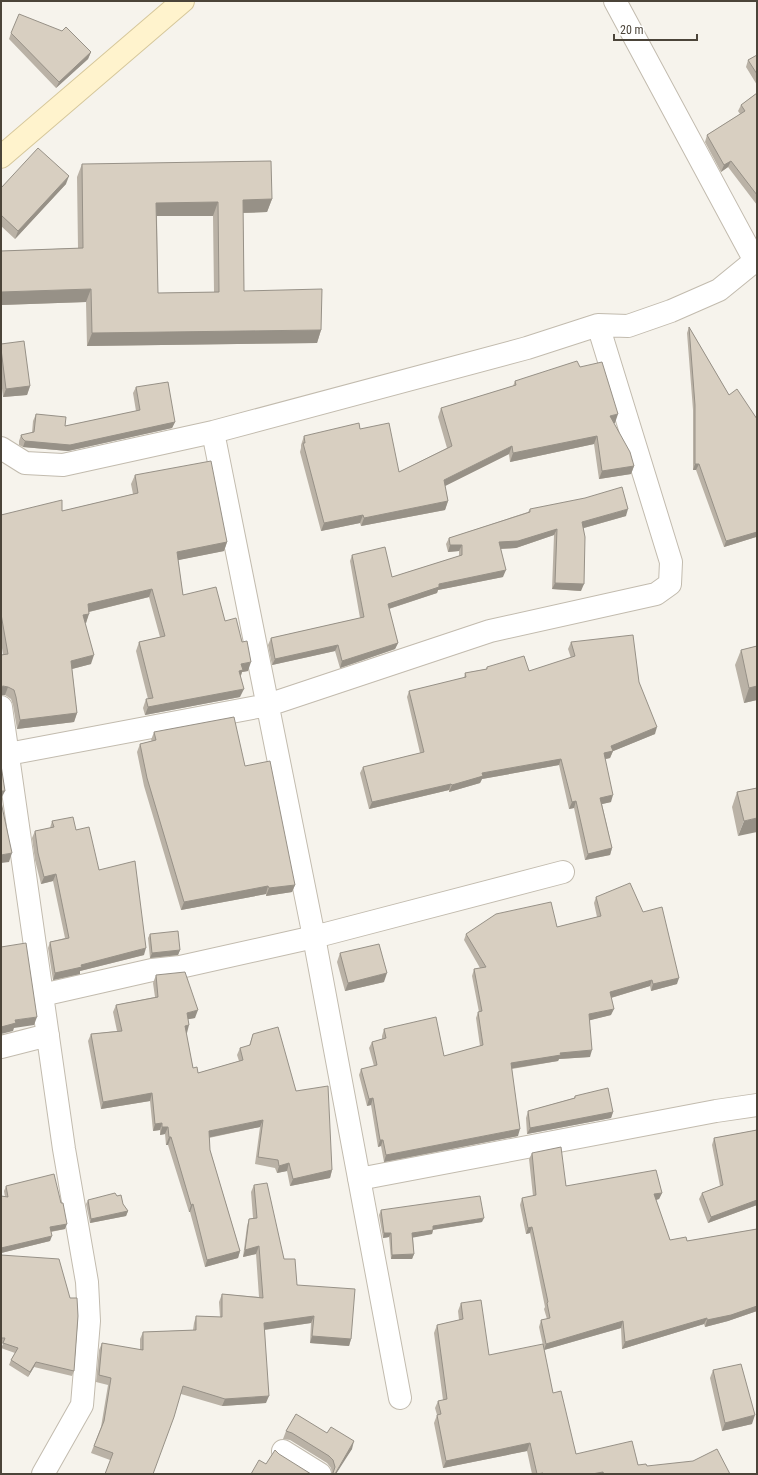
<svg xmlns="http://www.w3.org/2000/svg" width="758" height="1475" viewBox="0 0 758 1475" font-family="'Roboto Condensed',sans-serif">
<rect width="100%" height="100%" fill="#f6f3ec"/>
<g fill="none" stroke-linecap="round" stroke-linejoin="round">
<g stroke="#c2bbae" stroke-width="24">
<path id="street" d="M615 1 755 261
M213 432 314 937 400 1398
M1 448 25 463 63 465 213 432 527 348 598 325 628 326 671 311 719 290 757 259
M1 707 64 1149 87 1282 89 1321 82 1405 43 1474
M8 754 268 705 490 631 656 594 670 584 671 562 598 325
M42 995 152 970 180 967 314 937 563 872
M1 1047 48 1035
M359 1179 716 1111 757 1105
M283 1451 320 1474"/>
</g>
<g stroke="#d6c79b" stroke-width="24">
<path id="secondary" d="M1 157 183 1"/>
</g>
<use href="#street" stroke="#fff" stroke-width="22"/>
<use href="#secondary" stroke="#fff3cd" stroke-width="22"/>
</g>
<path fill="#bab2a6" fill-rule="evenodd" d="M11 33 91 52 88 59 56 88 9 39Z
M757 55V85L746 67 748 60Z
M757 93V205L728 167 721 172 705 142 707 135 740 114 738 111 741 105Z
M82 164 272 199 267 212 243 213 244 291 321 330 317 343 87 346 86 302 1 305V251L78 248 77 177ZM157 216H213L214 292 158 293Z
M66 184 15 239 1 226V188Z
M689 327 729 395 757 419V541L756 537 724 547 696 470H693V410L687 333Z
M1 344 30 386 27 395 3 397 1 380Z
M580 367 615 423H613L634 466 631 474 599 479 594 444 510 462 509 454 445 486 448 501 445 510 361 526 360 523 321 531 300 452 301 448V445L304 436 360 429 399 472 447 448 438 417 441 408 513 386 515 381Z
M136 387 175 422 172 428 68 451 23 447 19 445V441L21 435 32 433 33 421 36 414 65 426 136 411 133 393Z
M135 475 227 542 224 551 178 560 183 595 225 621 248 671 242 672 240 677V697L145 715 143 708 146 699H148L136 651 139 642 160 637 149 597 89 612 86 623H85L91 664 72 669 77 713 74 722 17 729 13 705 11 699 5 695 3 655 1 641V515L62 511 133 494 131 484Z
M530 509 626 516 584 528 581 591 552 589 554 535 516 548 501 549 503 577 438 590 437 593 389 609 398 643 395 649 340 668 335 651 272 665 268 645 271 638 360 618 350 561 352 555 392 577 459 556V551L448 552 446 544 449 538 528 512Z
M571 642 639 682 655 734 613 751 610 758 605 759 611 802 602 804 612 848 610 855 585 860 574 808 569 809 559 765 482 779 480 783 449 792V790L369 809 360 773 363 767 420 753 407 697 409 691 464 678 465 673 486 669 487 667 529 671 571 658 568 649Z
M757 646V700L744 703 735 665 741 650Z
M154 732 245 766 295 885 292 892 266 896V894L181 910 144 786 137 752 140 744 152 741 151 740Z
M757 788 738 836 732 807 737 792Z
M52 821 76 830 99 870 144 955 80 971V974L53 980 48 948 50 942 65 938 53 881 41 884 35 860 32 838 35 831 50 828Z
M596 897 643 912 677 984 651 991 650 986 611 998V1015L590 1020V1057L559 1059 558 1061 512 1069 518 1136 384 1162 381 1146 378 1147 371 1105 367 1106 359 1075 361 1069 374 1066 369 1048 372 1042 382 1039V1036L384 1029 444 1056 480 1046 476 1018 478 1012H479L472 976 474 969 480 968 464 940 466 934 557 927 597 917 594 903Z
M150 934 180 950 178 955 150 958 148 938Z
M340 953 384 982 345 991 337 962Z
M156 975 195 1018 188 1019 186 1033 193 1068 198 1073 239 1061 237 1055 240 1048 249 1046 253 1034 296 1091 332 1170 330 1178 290 1186 287 1171 277 1173 275 1168 255 1164 260 1127 209 1138 210 1150 240 1251 238 1258 205 1267 190 1212H189L168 1145H166L165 1134 160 1135V1130L153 1131 150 1101 101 1109 88 1041 91 1034 117 1031 113 1012 116 1005 155 997 153 983Z
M575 1096 613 1112 611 1118 527 1134 526 1118 528 1111 574 1098Z
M757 1130V1205L708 1223 699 1199 702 1193 720 1186 712 1145 714 1138Z
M532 1153 566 1186 662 1193 659 1199 656 1200 670 1240 687 1241 757 1229V1311L728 1321 705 1327 704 1324 622 1349 621 1328 544 1350 539 1327 541 1320 547 1319 544 1309 545 1307 530 1233 526 1234 520 1205 522 1198 533 1196 529 1159Z
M254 1185 284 1259 297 1285 351 1339 349 1346 310 1343 311 1323 265 1330 266 1403 222 1406 181 1394 110 1460 91 1453 101 1427 108 1385 96 1382 99 1350 102 1343 140 1350V1339L143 1332 193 1330 194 1323 196 1316 220 1317 219 1302 222 1294 259 1297 256 1254 243 1257 247 1226 249 1219 253 1218 251 1192Z
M6 1186 65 1229 51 1232 50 1241 1 1253V1196L5 1197 4 1191Z
M88 1200 123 1204 128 1211 126 1216 90 1223 86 1204Z
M381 1210 482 1222 433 1230 432 1234 413 1237 414 1254 412 1259H391L389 1237 383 1238 379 1215Z
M1 1255 74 1371 72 1376 34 1367 28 1377 9 1365 11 1360 15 1353 1 1348 3 1344 1 1343Z
M461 1303 489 1355 553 1393 576 1454 638 1465 730 1474H532L527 1451 443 1468 434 1423 437 1415 435 1408 438 1401 443 1400 434 1333 437 1325 459 1320 458 1311Z
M713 1370 752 1424 722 1431 710 1378Z
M286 1431 352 1449 332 1474 331 1468 327 1463 290 1440 283 1439Z"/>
<path fill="#979187" d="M91 52 88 59 56 88 59 82Z
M731 161 728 167 721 172 724 165Z
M69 176 66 184 15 239 18 231Z
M272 199 267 212 238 213 243 200Z
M218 202 213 216H152L156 203Z
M91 289 86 302 1 305V292Z
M321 330 317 343 87 346 92 333Z
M30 386 27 395 3 397 6 389Z
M618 414 615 423 607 425 610 416Z
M175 422 172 428 68 451 23 447 25 441Z
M597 436 594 444 510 462 513 453Z
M512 446 509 454 441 488 444 480Z
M695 464H699L696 470H693Z
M634 466 631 474 599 479 602 471Z
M448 501 445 510 361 526 364 518Z
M628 509 626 516 580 529 582 522Z
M363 515 360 523 321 531 324 523Z
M557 529 554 535 516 548 497 549 499 542Z
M757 532 756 537 724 547 726 541Z
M227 542 224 551 174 561 177 552Z
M450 545H462L459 551 448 552Z
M506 570 503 577 438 590 437 593 385 610 388 604 439 584Z
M555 583 584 584 581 591 552 589Z
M152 589 149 597 84 613 88 604Z
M89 614 86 623 80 624 83 615Z
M398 643 395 649 340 668 342 661Z
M338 645 335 651 272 665 275 659Z
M94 655 91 664 68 670 71 661Z
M251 662 248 671 242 672 240 679H236L241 664Z
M3 686 8 687 5 695H1V687Z
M757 686V700L744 703 749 688Z
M244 689 240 697 145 715 148 707Z
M77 713 74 722 17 729 20 720Z
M657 727 655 734 611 752 613 751 610 758 601 760 604 753 611 746Z
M561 759 559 765 482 779 480 783 449 792 452 785 482 773Z
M451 784 449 790 369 809 372 802Z
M1 791H5L1 799Z
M613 795 611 802 598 805 600 798Z
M576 801 574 808 569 809 572 802Z
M757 818V832L738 836 744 821Z
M612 848 610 855 585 860 588 854Z
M12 853 9 862 1 863V855Z
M56 874 53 881 41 884 44 877Z
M295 885 292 892 266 896 269 888Z
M268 886 266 894 181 910 184 902Z
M146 948 144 955 80 971V974L53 980 55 973 81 965Z
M180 950 178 955 150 958 152 953Z
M387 973 384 982 345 991 348 983Z
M679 978 677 984 651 991 653 984Z
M652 980 650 986 607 999 610 992Z
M614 1009 611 1015 587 1021 589 1014Z
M198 1010 195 1018 184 1020 187 1013Z
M37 1017 34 1025 14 1028 13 1031 1 1034V1027L15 1020Z
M189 1025 187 1033H182L185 1026Z
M592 1050 590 1057 559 1059 558 1061 508 1069 511 1063 560 1053Z
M152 1093 150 1101 101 1109 103 1102Z
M373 1098 371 1105 367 1106 369 1099Z
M613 1112 611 1118 527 1134 530 1128Z
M263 1120 260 1127 206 1138 209 1131Z
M162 1123 160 1130 153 1131 155 1124Z
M162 1127H168L165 1134 160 1135Z
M520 1129 518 1136 384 1162 386 1155Z
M169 1137H171L168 1145H166Z
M380 1140H383L381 1146 378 1147Z
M289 1163 287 1171 277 1173 279 1166Z
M332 1170 330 1178 290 1186 293 1179Z
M662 1193 659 1199 652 1201 654 1194Z
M757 1200V1205L708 1223 711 1217Z
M193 1204 190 1212H189L191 1205Z
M128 1211 126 1216 90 1223 91 1219Z
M484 1218 482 1222 431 1230 433 1226Z
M67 1224 65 1229 48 1232 50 1227Z
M532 1227 530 1233 526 1234 528 1228Z
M433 1230 432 1234 411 1238 412 1233Z
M384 1233H391L389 1237 383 1238Z
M52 1236 50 1241 1 1253V1248Z
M259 1246 256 1254 243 1257 245 1250Z
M240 1251 238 1258 205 1267 207 1260Z
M414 1254 412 1259H391L392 1255Z
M757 1306V1311L728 1321 705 1327 707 1320Z
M314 1316 311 1323 262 1330 264 1323Z
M707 1318 704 1324 622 1349 625 1342Z
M623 1321 621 1328 544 1350 546 1344Z
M312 1336 351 1339 349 1346 310 1343Z
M36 1362 34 1367 28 1377 30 1372Z
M269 1396 266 1403 222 1406 225 1399Z
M755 1415 752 1424 722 1431 725 1423Z
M354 1441 352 1449 336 1474H335Z
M530 1443 527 1451 443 1468 446 1461Z
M603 1472V1474H592Z"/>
<path fill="#d8cfc1" stroke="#979187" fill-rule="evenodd" d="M19 14 62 31 66 27 91 52 59 82 11 33Z
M757 55V74L748 60Z
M757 93V195L731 161 724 165 707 135 745 111 741 105Z
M38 148 69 176 18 231 1 215V188Z
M271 161 272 199 243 200 244 291 322 289 321 330 92 333 91 289 1 292V251L83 248 82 164ZM218 202 219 292 158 293 156 203Z
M689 327 729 395 737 389 757 419V532L726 541 699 464H695V405Z
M24 341 30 386 6 389 1 349V344Z
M577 361 580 367 602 362 618 414 610 416 630 452 634 466 602 471 597 436 513 453 512 446 444 480 448 501 364 518 363 515 324 523 303 443H305L304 436 359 423 360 429 389 423 399 472 452 446 441 408 516 385 515 381Z
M168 382 175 422 70 445 25 441 22 438 21 435 34 432 36 414 66 417 65 426 140 410 136 387Z
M211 461 227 542 177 552 183 595 216 587 225 621 236 618 242 642 247 641 251 662 241 664 243 670 239 671 244 689 148 707 146 699 153 698 139 642 165 636 152 589 88 604 89 614 83 615 94 655 71 661 77 713 20 720 16 697 14 690 8 687 3 686 1 687V655L8 654 1 614V515L62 500V511L138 493 135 475Z
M622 487 628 509 582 522 585 537 584 584 555 583 557 529 518 541 499 542 506 570 439 584V587L388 604 398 643 342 661 338 645 275 659 271 638 364 617 352 555 385 547 392 577 462 555V545H450L449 538 530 512V509L585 498Z
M633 635 639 682 657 727 611 746 613 751 604 753 613 795 600 798 612 848 588 854 576 801 572 802 561 759 482 773 483 776 452 785 451 784 372 802 363 767 424 752 409 691 466 677 465 673 487 669V667L524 656 529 671 575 656 571 642Z
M757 646V686L749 688 741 650Z
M234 717 245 766 270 761 295 885 269 888 268 886 184 902 147 778 140 744 156 740 154 732Z
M1 765 5 791H1Z
M757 788V818L744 821 737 792Z
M1 802 12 853 1 855Z
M73 817 76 830 89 827 99 870 135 861 146 948 81 965 82 967 55 973 50 942 69 938 56 874 44 877 38 853 35 831 54 827 52 821Z
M630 883 643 912 662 907 679 978 653 984 652 980 610 992 614 1009 589 1014 592 1050 560 1053 561 1055 511 1063 520 1129 386 1155 383 1140H380L373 1098 369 1099 361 1069 377 1065 372 1042 386 1038 384 1029 436 1017 444 1056 483 1045 478 1012 482 1011 474 969 486 967 466 934 496 914 551 902 557 927 601 916 596 897Z
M178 931 180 950 152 953 150 934Z
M26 943 37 1017 15 1020 16 1023 1 1027V947Z
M379 944 387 973 348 983 340 953Z
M185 972 198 1010 187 1013 189 1025 185 1026 193 1068 197 1067 198 1073 243 1060 240 1048 250 1045 253 1034 278 1027 296 1091 328 1086 332 1170 293 1179 289 1163 279 1166 278 1160 258 1157 263 1120 209 1131 210 1150 240 1251 207 1260 193 1204 191 1205 171 1137H169L168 1127H162V1123L155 1124 152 1093 103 1102 91 1034 122 1031 116 1005 158 997 156 975Z
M608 1088 613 1112 530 1128 528 1111 575 1098V1096Z
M757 1130V1200L711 1217 702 1193 723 1185 714 1138Z
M561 1147 566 1186 656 1170 662 1193 654 1194 670 1240 686 1237 687 1241 757 1229V1306L731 1315 707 1320V1318L625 1342 623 1321 546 1344 541 1320 550 1318 547 1303 548 1302 532 1227 528 1228 522 1198 536 1195 532 1153Z
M54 1174 61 1203H63L67 1224 50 1227 52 1236 1 1248V1196L8 1197 6 1186Z
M267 1183 284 1259H295L297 1285 355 1289 351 1339 312 1336 314 1316 264 1323 269 1396 225 1399 183 1386 174 1417 153 1474H105L113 1453 94 1446 104 1421 111 1378 99 1375 102 1343 143 1350V1332L196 1330V1316L222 1317V1294L263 1298 259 1246 245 1250 249 1219 257 1218 254 1185Z
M115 1193 117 1196 121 1195 123 1204 128 1211 91 1219 88 1200Z
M480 1196 484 1218 433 1226V1230L412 1233 414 1254 392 1255 391 1233H384L381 1210Z
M1 1255 59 1259 70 1298H77L78 1316 74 1371 36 1362 30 1372 11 1360 18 1348 3 1343 5 1338H1Z
M481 1300 489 1355 543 1344 553 1393 561 1391 576 1454 632 1441 638 1465 646 1464 647 1466 693 1461 717 1449 730 1474H604L603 1472 592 1474H543V1473L537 1474 530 1443 446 1461 437 1415 441 1414 438 1401 447 1399 437 1325 463 1319 461 1303Z
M741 1364 755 1415 725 1423 713 1370Z
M296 1414 327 1433 331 1427 354 1441 335 1474H332L333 1473 335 1467 333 1460 329 1456 292 1433 286 1431Z
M275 1450 279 1454 311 1474H251L259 1460 266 1464Z"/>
<rect width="758" height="1475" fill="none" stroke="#4b4439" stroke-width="4"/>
<path d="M614 34v6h83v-6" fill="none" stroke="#4b4439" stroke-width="2"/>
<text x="620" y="34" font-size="12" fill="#4b4439" stroke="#ffffff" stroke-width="3" paint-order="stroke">20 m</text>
</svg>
